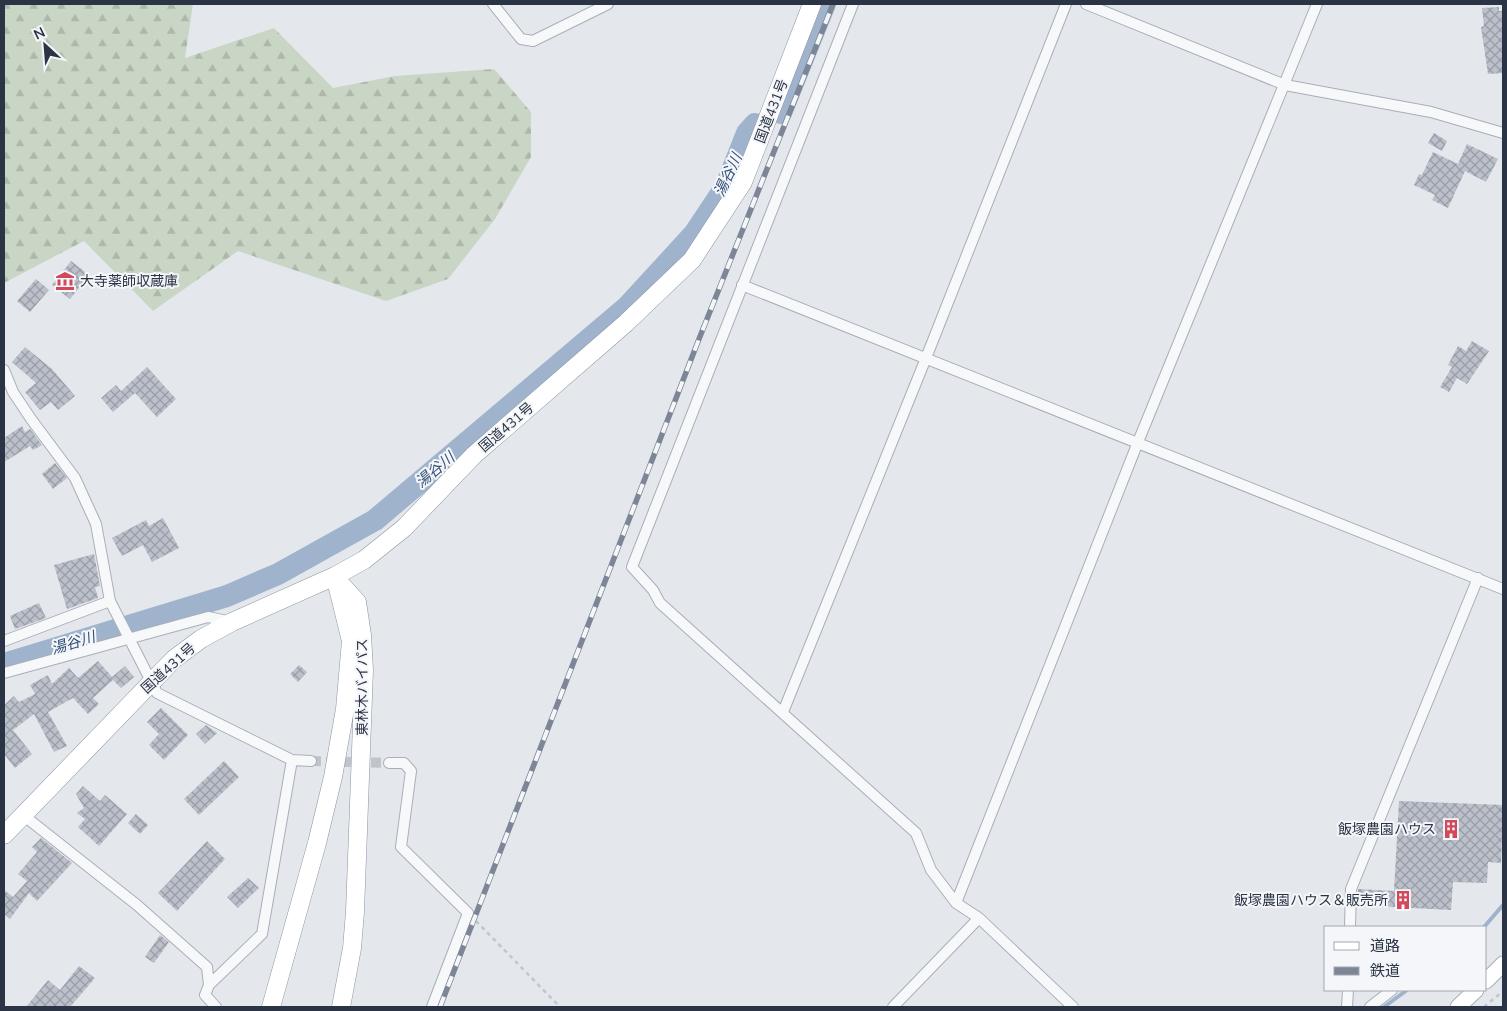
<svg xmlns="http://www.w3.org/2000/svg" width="1507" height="1011" viewBox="0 0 1507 1011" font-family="'Nunito Sans','Noto Sans JP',sans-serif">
<defs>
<pattern id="forest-firs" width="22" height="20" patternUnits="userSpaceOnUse" patternTransform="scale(1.25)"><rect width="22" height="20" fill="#c9d6c5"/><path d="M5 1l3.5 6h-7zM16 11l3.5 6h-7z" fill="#adb8ab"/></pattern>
<pattern id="building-cross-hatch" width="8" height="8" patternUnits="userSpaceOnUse" patternTransform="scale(1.25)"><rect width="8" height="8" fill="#bbc0ca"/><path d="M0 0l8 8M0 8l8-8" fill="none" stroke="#989da6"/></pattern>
</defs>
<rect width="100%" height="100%" fill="#e4e7ec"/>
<path fill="url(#forest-firs)" d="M4 4H193L185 58 274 28 333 88 395 76 494 69 531 112V157L495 219 448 279 386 301 238 251 153 311 84 241 4 283Z"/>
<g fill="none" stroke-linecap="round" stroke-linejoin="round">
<path stroke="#9fb4cc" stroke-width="4" d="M1484 927 1503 905
M1384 1007 1407 990"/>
<path stroke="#9fb4cc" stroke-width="22" d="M781 113 825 4
M4 664 227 596 278 574 375 520 627 307 694 234 726 186 747 133 755 124"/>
</g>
<path fill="url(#building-cross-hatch)" d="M1499 7V11H1503V73L1488 74 1481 27 1484 26 1482 8Z
M1434 133 1447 141 1442 151 1428 143Z
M1467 144 1498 159 1486 182 1465 171 1448 208 1432 200 1435 195 1414 185 1419 174 1422 175 1433 152 1458 164Z
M71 261 89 275 70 299 52 285Z
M36 279 49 290 30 312 17 301Z
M1472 341 1489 351 1467 384 1457 378 1449 392 1440 387 1452 367 1448 365 1458 346 1466 351Z
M25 347 52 369 75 396 58 410 51 402 40 410 25 392 36 383 12 362Z
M147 367 176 399 157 417 135 393 113 412 101 398 116 385 121 391Z
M22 426 25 432 30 429 42 445 33 450 30 446 4 462V438Z
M55 463 67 478 53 489 42 474Z
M163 518 179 548 152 562 143 545 122 556 112 538 146 520 149 526Z
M94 554 100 586 95 587 98 598 67 609 54 565Z
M39 603 46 618 15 629 10 616Z
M98 661 112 677 125 666 134 677 121 688 113 680 93 698 99 704 88 714 73 698 48 712 67 746 54 752 34 714 13 730 32 754 15 768 4 754V705L14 696 19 702 35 694 30 685 48 675 52 684 69 668 78 678Z
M299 665 307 672 298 682 290 674Z
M161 708 188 735 164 760 149 745 159 734 147 722Z
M206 725 217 733 205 744 196 734Z
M224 761 239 777 199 815 184 799Z
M83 786 100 801 105 795 127 814 99 846 78 827 85 819 77 813 84 808 76 794Z
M1399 801 1503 805 1501 863 1488 862 1487 883 1453 882 1451 910 1357 905 1358 889 1394 891Z
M136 814 148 825 140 834 128 823Z
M41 838 72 863 37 901 29 893 10 919 4 914V890L13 897 27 881 18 874 37 852 32 847Z
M207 841 225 859 177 911 158 893Z
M248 878 259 888 238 908 227 897Z
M160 935 169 942 154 963 145 957Z
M79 966 95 978 70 1007H26L48 980 60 990Z"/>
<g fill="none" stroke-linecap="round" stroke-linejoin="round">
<path stroke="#bfc3cb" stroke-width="10" stroke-dasharray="10 5" stroke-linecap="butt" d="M311 761 389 763"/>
<g stroke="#a9aeb7" stroke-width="12">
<path id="minor" d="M493 4 521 39 533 41 608 4
M853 4 632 567 653 590 660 603 916 833 931 870 956 903 979 918 1073 1007
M1086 4 1285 85 1431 112 1503 133
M742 285 1503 589
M4 370 13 392 31 419 75 478 96 524 110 601 157 693 292 760 311 761
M4 641 110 601
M4 673 208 617 232 622
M783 712 926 358 1066 4
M389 763H404L411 771 401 847 468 913 432 1007
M23 815 137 905 207 967 209 985 205 995 216 1007
M956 903 1138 442 1317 4
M1350 927 1351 889 1478 578
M209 985 262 934 292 760
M893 1007 979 918
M1347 1007 1348 990
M1370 1007 1392 990"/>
</g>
<g stroke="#a9aeb7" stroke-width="17">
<path id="secondary" d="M1486 981 1503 964
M1458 1007 1476 990"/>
</g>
<g stroke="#8b94a3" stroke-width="19">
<path id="trunk" d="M338 581 357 602 362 635 364 670 355 912 352 948 341 1007
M4 835 174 659 201 639 232 622 335 576 364 560 404 528 474 455 626 323 692 260 743 182 812 4
M271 1007 317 843 333 777 345 709 351 641 335 576"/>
</g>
<path stroke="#c2c5cb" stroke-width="2.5" stroke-dasharray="4 4" stroke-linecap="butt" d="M476 921 560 1007
M1484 1007 1503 991"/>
<use href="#minor" stroke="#f7f8fa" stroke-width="10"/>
<use href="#secondary" stroke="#fff" stroke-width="15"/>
<use href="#trunk" stroke="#fff" stroke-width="18"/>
<g stroke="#7d8696" stroke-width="5.5">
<path id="rail" d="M440 1007 699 339 833 4"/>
</g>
<use href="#rail" stroke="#f4f6f9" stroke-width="4" stroke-dasharray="11" stroke-linecap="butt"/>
</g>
<defs>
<g id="museum-bare" transform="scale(1.5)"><path d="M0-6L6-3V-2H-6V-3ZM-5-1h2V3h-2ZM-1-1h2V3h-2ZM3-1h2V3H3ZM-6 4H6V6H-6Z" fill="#d1495b" stroke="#f4f6f9" stroke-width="2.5" paint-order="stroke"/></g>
<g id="building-bare" transform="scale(1.5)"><path d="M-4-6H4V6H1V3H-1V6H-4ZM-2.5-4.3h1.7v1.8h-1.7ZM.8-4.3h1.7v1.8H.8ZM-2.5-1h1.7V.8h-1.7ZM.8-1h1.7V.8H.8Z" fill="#d1495b" stroke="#f4f6f9" stroke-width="2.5" paint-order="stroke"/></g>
</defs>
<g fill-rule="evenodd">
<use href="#museum-bare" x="65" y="281"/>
<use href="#building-bare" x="1451" y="829"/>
<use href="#building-bare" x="1403" y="900"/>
</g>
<g text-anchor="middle" stroke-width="4" stroke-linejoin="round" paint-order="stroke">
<g font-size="14" fill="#2b3445" stroke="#f4f6f9">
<text transform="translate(771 111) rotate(-69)" y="5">国道431号</text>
<text transform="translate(506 427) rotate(-41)" y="5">国道431号</text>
<text transform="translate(168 668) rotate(-42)" y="5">国道431号</text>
<text transform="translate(362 687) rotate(-90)" y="5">東林木バイパス</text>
</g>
<g font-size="14" fill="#2b3445" stroke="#f4f6f9" text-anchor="end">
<text x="80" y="286" text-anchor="start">大寺薬師収蔵庫</text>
<text x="1436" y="834">飯塚農園ハウス</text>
<text x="1388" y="905">飯塚農園ハウス＆販売所</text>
</g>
<g font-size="15" font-style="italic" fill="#34527a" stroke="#f4f6f9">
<text transform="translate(728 175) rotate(-65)" y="5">湯谷川</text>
<text transform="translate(435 470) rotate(-40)" y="5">湯谷川</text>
<text transform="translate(73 643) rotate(-17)" y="5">湯谷川</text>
</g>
</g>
<rect width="1507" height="1011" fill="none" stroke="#2b3445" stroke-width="10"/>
<rect x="1324" y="926" width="162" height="65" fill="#f4f6f9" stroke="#a4a8b1"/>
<rect x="1334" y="942" width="25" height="8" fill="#ffffff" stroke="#a4a8b1"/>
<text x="1370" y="951" font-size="15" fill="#2b3445">道路</text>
<rect x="1334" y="967" width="25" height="8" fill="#7d8696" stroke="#a4a8b1"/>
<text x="1370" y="976" font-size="15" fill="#2b3445">鉄道</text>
<g transform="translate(45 45) rotate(334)" stroke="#f4f6f9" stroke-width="4" paint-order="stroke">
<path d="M0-4L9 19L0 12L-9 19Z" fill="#2b3445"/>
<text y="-8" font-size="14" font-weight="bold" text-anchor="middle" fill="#2b3445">N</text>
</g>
</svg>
